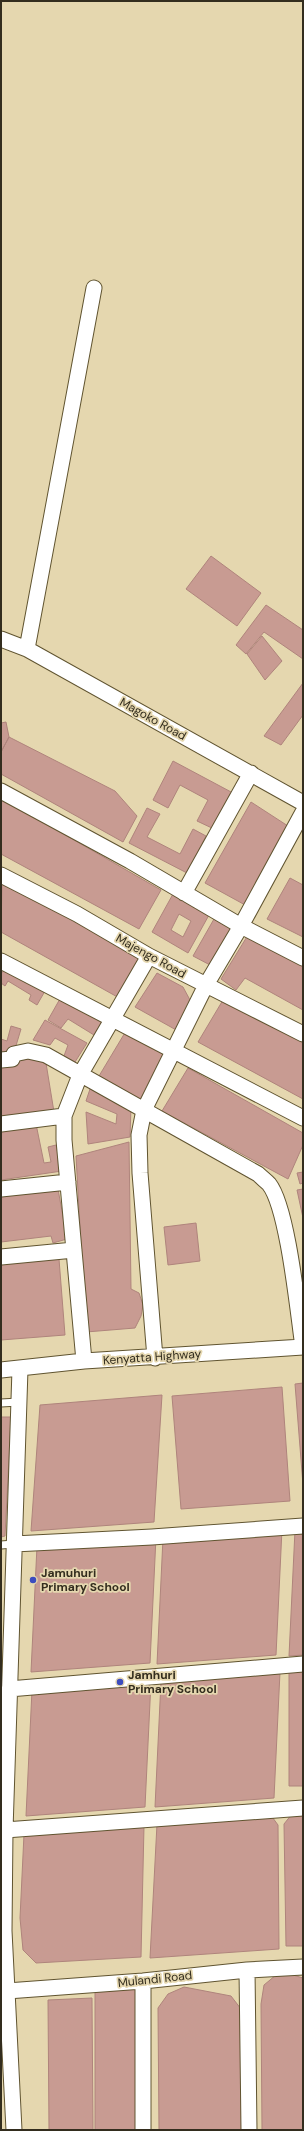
<svg xmlns="http://www.w3.org/2000/svg" width="304" height="2131" viewBox="0 0 304 2131" font-family="'DM Sans',sans-serif">
<rect width="100%" height="100%" fill="#e5d7af"/>
<path fill="#c89b92" stroke="#af847c" fill-rule="evenodd" d="M211 556 261 593 237 626 186 589Z
M266 605 303 630V659L264 632 246 654 236 645Z
M262 636 282 661 265 680 247 654Z
M303 683V715L281 745 264 736Z
M6 722 9 737 1 752V723Z
M9 737 115 791 137 816 123 842 1 774V752Z
M173 761 233 793 214 829 197 821 208 800 180 785 168 808 153 800Z
M1 798 161 890 139 929 1 854Z
M251 802 288 826 247 906 205 883Z
M147 808 160 814 147 837 180 854 193 829 206 836 187 873 129 843Z
M290 878 303 885V937L267 919Z
M2 880 143 960 121 999 1 932Z
M173 894 209 915 188 953 152 932ZM179 914 191 921 183 937 171 930Z
M214 919 232 929 212 966 193 956Z
M248 935 303 965V1010L245 978 236 990 221 979Z
M6 967 45 991 37 1005 29 1000 31 995 8 981 5 986 1 983V974Z
M157 973 183 987 190 1000 178 1031 135 1007Z
M61 997 102 1022 94 1035 68 1019 61 1028 48 1020Z
M223 1000 303 1042V1099L198 1042Z
M45 1020 87 1043 75 1062 64 1056 68 1045 55 1038 50 1045 33 1040Z
M11 1026 21 1029 12 1059 1 1055V1039L7 1041Z
M126 1031 167 1054 141 1101 99 1076Z
M34 1058 46 1063 54 1112 1 1118V1064Z
M188 1068 303 1133V1145L288 1179 162 1111Z
M91 1086 131 1107 130 1137 88 1144 86 1112 116 1124 117 1114 86 1101Z
M36 1124 44 1163 51 1162 48 1147 56 1145 62 1171 1 1180V1129Z
M129 1142 131 1289 139 1293 143 1305 141 1316 135 1328 86 1332 76 1156Z
M303 1172V1183L300 1184 297 1173Z
M58 1189 67 1239 53 1243 51 1236 1 1242V1196Z
M303 1189V1218L297 1190Z
M196 1223 200 1261 168 1265 164 1227Z
M59 1259 65 1335 1 1340V1264Z
M303 1383V1485L295 1384Z
M282 1387 290 1501 181 1509 172 1396Z
M162 1395 154 1522 31 1531 40 1405Z
M1 1417H11L5 1536 1 1537Z
M282 1529 276 1655 157 1664 163 1538Z
M303 1529V1655L289 1656 295 1530Z
M156 1537 150 1663 31 1672 37 1546Z
M303 1668V1786H289V1669Z
M280 1672 274 1798 155 1807 161 1681Z
M151 1681 145 1807 26 1816 32 1690Z
M303 1813V1946H286L284 1824 292 1814Z
M270 1814 278 1825 279 1949 150 1958 157 1824Z
M144 1826 141 1957 36 1963 23 1950 20 1918 24 1834Z
M276 1975H293L303 1978V2130H262L261 2004 264 1985Z
M184 1987 231 1996 241 2009 245 2130H159L158 2008 168 1994Z
M141 1989 140 2130H95V1990Z
M92 1998 93 2130H49L48 2000Z"/>
<g fill="none" stroke-linecap="round" stroke-linejoin="round">
<g stroke="#605430" stroke-width="9">
<path id="service" d="M1 1403 19 1402
M1 1545 14 1544"/>
</g>
<g stroke="#605430" stroke-width="17">
<path id="minor" d="M1 639 27 649 303 803
M27 649 94 288
M1 791 130 861 241 926 303 958
M1 875 77 914 149 956 303 1034
M184 893 251 773
M1 961 303 1118
M1 1060 12 1059 14 1054 28 1051 46 1055 258 1174C261 1177 266 1181 269 1184 288 1208 298 1313 303 1347L84 1361 1 1370
M1 1124 64 1116
M1 1189 68 1182
M1 1257 74 1250
M155 1358 140 1173 139 1135 144 1110 206 985 241 926 303 812
M84 1361 64 1140V1116L80 1075 149 956
M14 1544 152 1537 303 1526
M9 1689 303 1664
M5 1830 303 1808
M247 1970 249 2130
M7 1991 143 1981 247 1970 303 1967
M14 2130 4 1931 5 1830 20 1369
M143 2130V1981"/>
</g>
<use href="#service" stroke="#fff" stroke-width="7"/>
<use href="#minor" stroke="#fff" stroke-width="15"/>
</g>
<g fill="#3c4cbf" stroke="#e5d7af" stroke-width="1.5">
<circle cx="33" cy="1580" r="4"/>
<circle cx="120" cy="1682" r="4"/>
</g>
<g text-anchor="middle" stroke-width="3.5" stroke-linejoin="round" paint-order="stroke">
<g font-size="12" fill="#332d1e" stroke="#e5d7af">
<text transform="translate(153 719) rotate(29)" y="4">Magoko Road</text>
<text transform="translate(151 956) rotate(29)" y="4">Majengo Road</text>
<text transform="translate(152 1357) rotate(-4)" y="4">Kenyatta Highway</text>
<text transform="translate(155 1979) rotate(-6)" y="4">Mulandi Road</text>
</g>
<g font-size="12" font-weight="bold" fill="#332d1e" stroke="#e5d7af" text-anchor="start">
<text x="41" y="1577">Jamuhuri<tspan x="41" dy="14">Primary School</tspan></text>
<text x="128" y="1679">Jamhuri<tspan x="128" dy="14">Primary School</tspan></text>
</g>
</g>
<rect width="304" height="2131" fill="none" stroke="#332d1e" stroke-width="4"/>
</svg>
